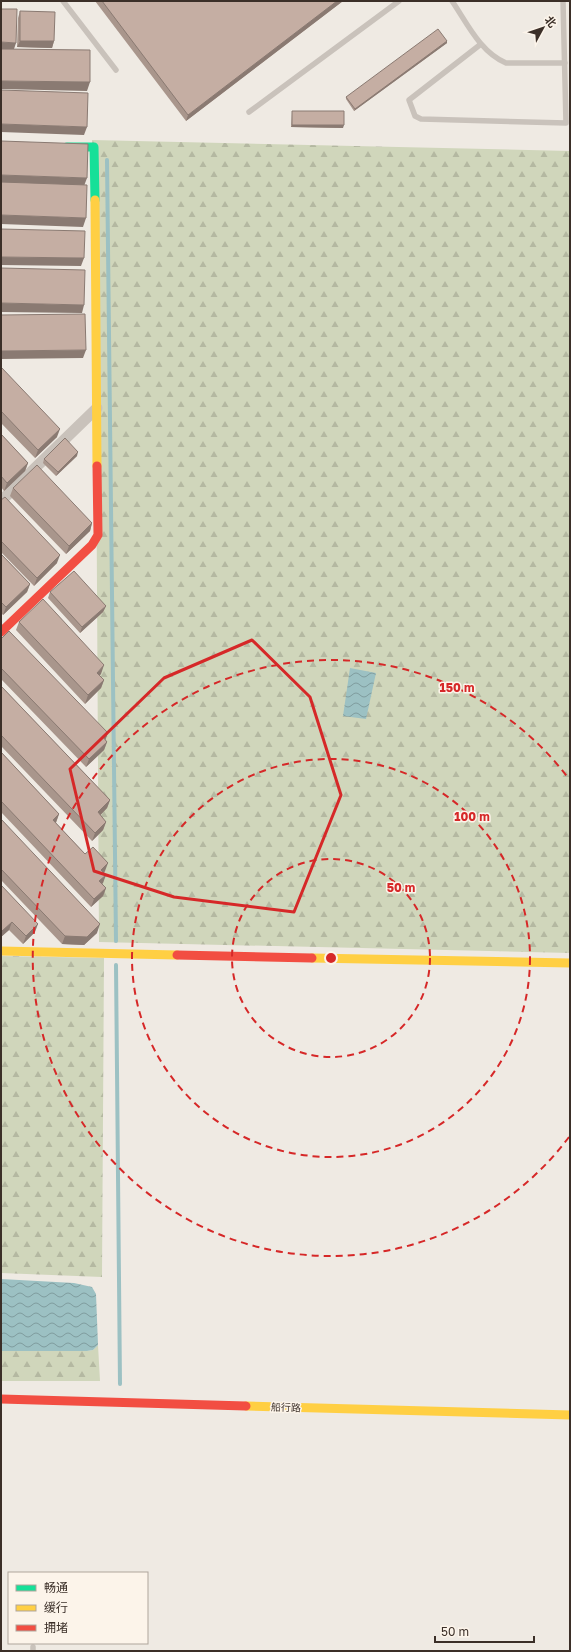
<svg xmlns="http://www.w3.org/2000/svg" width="571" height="1652" viewBox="0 0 571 1652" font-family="'Golos Text','Noto Sans SC',sans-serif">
<defs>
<pattern id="forest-firs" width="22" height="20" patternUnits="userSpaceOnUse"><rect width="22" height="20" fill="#d0d6bb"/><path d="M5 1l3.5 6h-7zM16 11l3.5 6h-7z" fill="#b4b8a1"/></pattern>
<pattern id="water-waves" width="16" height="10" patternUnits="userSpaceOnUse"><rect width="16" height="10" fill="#9cc1c3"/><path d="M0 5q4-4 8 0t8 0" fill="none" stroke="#809d9e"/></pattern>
</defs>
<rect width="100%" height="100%" fill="#efeae3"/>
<path fill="url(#forest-firs)" d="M92 140 570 151V953L99 942 95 236Z
M1 956 104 958 102 1277 1 1273Z
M98 1345 100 1381H1V1351H87L93 1350Z"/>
<path fill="url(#water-waves)" d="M350 668 376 673 366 719 343 716Z
M1 1279 74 1283 92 1287 96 1294 98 1345 93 1350 87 1351H1Z"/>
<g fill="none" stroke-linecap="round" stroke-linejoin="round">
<path stroke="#9cc1c3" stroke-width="4" d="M107 160 116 941
M116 965 120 1384"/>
<path stroke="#c9c2bb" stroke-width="5.5" d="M63 1 116 70
M452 1C467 23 480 52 506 63H565
M481 44 409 100 415 116 421 119 566 123 563 1
M249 112 399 1
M33 1651V1647"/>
<path stroke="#c9c2bb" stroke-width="11" d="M1 501 97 408"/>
<path stroke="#16e098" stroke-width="9" d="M67 147H94L95 200"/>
<path stroke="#ffcf43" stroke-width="9" d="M95 200 97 466
M1 951 177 955
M312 958 570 963
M246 1406 570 1415"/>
<path stroke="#f24e42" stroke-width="9" d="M1 632 92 545 98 535 97 466
M177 955 312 958
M1 1399 246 1406"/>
</g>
<path fill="#a9968c" d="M95 1H343L186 121Z
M20 11 54 41 52 48 17 47 18 18Z
M447 41V43L354 111 346 99V97Z
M570 52V79H569V55Z
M292 111 343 128 291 127 292 113Z
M1 367 57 437 35 458 1 423Z
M1 434 28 463 25 471 4 491 1 487Z
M77 456 56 476 43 463 44 459Z
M13 488 92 523 90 531 66 554 10 496Z
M1 500 57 563 34 586 1 552Z
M1 554 30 584 27 592 3 615 1 613Z
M50 592 106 606 103 612 80 633 48 598Z
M19 622 101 674 99 675 104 680 101 688 85 704 16 630Z
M1 639 105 740 107 742 104 750 86 767 1 679Z
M1 686 110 800 107 808 100 815 106 822 103 830 92 841 1 746Z
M1 752 59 814 56 823 85 854 105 871 104 873 103 883 102 884 106 888 103 896 91 907 1 812Z
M1 819 97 933 84 945 62 944 1 880Z
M1 885 35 932 23 944 9 930 1 937Z"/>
<path fill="#8a7a72" d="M337 1H343L186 121 188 115Z
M20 41H54L52 48 17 47Z
M447 41V43L354 111 355 109Z
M1 42 16 43 14 49H1Z
M1 81 90 82 87 91 1 89Z
M1 124 87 127 84 135 1 132Z
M292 125H344L343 128 291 127Z
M1 175 87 178 84 186 1 183Z
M1 215 86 218 83 227 1 224Z
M1 257 84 258 81 266 1 265Z
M1 303 84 305 82 313 1 312Z
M86 350 83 358 1 359V351Z
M60 429 57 437 35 458 38 450Z
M78 452 77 456 56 476 58 472Z
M28 463 25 471 4 491 7 483Z
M92 523 90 531 66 554 69 546Z
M60 555 57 563 34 586 37 578Z
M30 584 27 592 3 615 6 607Z
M106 606 103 612 80 633 82 627Z
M104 665 101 674 94 681 97 673Z
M104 680 101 688 85 704 88 695Z
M108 733 105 741 103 737Z
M107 742 104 750 86 767 89 759Z
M110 800 107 808 95 821 98 812Z
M59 814 56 822 50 828 53 820Z
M106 822 103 830 92 841 95 833Z
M108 863 105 871 98 878 101 870Z
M106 875 103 883 96 889 99 881Z
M106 888 103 896 91 907 94 899Z
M12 922 9 930 1 937V935L2 931Z
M38 924 35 932 23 944 26 936Z
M100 924 97 933 84 945 62 944 65 936Z"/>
<path fill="#c5aea3" stroke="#8a7a72" d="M102 1H337L188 115Z
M1 9H17L16 43 1 42Z
M20 11 55 12 54 41H20Z
M438 29 447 41 355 109 346 97Z
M1 49 90 50V82L1 81Z
M1 90 88 93 87 127 1 124Z
M292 111H344V125H292Z
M1 141 88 144 87 178 1 175Z
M1 182 87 185 86 218 1 215Z
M1 229 85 231 84 258 1 257Z
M1 268 85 270 84 305 1 303Z
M85 314 86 350 1 351V315Z
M1 367 60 429 38 450 1 411Z
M1 434 28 463 7 483 1 476Z
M65 438 78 452 58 472 44 459Z
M37 465 92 523 69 546 13 488Z
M5 497 60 555 37 578 1 541V500Z
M1 554 30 584 6 607 1 602Z
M74 571 106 606 82 627 50 592Z
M43 599 104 665 97 673 104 680 88 695 19 622Z
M9 631 108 733 103 737 107 742 89 759 1 668V639Z
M1 686 110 800 98 812 106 822 95 833 1 735Z
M1 752 59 814 53 820 85 854 93 847 108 863 101 870 106 875 99 881 106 888 94 899 1 801Z
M1 819 100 924 87 937 65 936 1 869Z
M1 885 38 924 26 936 12 922 2 931 1 929Z"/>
<path fill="none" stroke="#d62828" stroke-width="3" stroke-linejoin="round" d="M252 640 310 697 341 795 294 912 174 897 94 871 70 769 164 678Z"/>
<g fill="none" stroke="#d62828" stroke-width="2" stroke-dasharray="7 5">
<circle cx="331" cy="958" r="99"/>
<circle cx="331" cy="958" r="199"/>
<path d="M569 1137A298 298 0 1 1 569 779"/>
</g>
<g text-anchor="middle" stroke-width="3" stroke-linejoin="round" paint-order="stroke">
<g font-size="10" fill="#3b2f28" stroke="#fcf4ea">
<text transform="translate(286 1407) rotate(2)" y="4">船行路</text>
</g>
</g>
<circle cx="331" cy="958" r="6" fill="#d62828" stroke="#fcf4ea" stroke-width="2"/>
<g font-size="12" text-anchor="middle" font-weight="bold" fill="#d62828" stroke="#fcf4ea" stroke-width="3" stroke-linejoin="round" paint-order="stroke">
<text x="457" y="692">150 m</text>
<text x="472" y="821">100 m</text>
<text x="401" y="892">50 m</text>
</g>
<rect width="571" height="1652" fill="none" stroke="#3b2f28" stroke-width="4"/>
<rect x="8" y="1572" width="140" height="72" fill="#fcf4ea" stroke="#afa59c"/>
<rect x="16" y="1585" width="20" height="6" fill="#16e098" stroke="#afa59c"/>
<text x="44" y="1592" font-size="12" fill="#3b2f28">畅通</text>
<rect x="16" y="1605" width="20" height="6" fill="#ffcf43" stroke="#afa59c"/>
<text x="44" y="1612" font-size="12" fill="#3b2f28">缓行</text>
<rect x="16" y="1625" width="20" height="6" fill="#f24e42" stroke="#afa59c"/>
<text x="44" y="1632" font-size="12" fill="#3b2f28">拥堵</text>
<g transform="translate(543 28) rotate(50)" stroke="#fcf4ea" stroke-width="3" paint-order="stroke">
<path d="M0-3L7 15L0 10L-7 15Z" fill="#3b2f28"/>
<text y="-6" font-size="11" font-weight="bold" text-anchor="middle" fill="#3b2f28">北</text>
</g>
<path d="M435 1636v6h99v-6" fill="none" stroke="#3b2f28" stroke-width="2"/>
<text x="441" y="1636" font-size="12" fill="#3b2f28" stroke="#fcf4ea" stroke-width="3" paint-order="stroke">50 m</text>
</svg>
